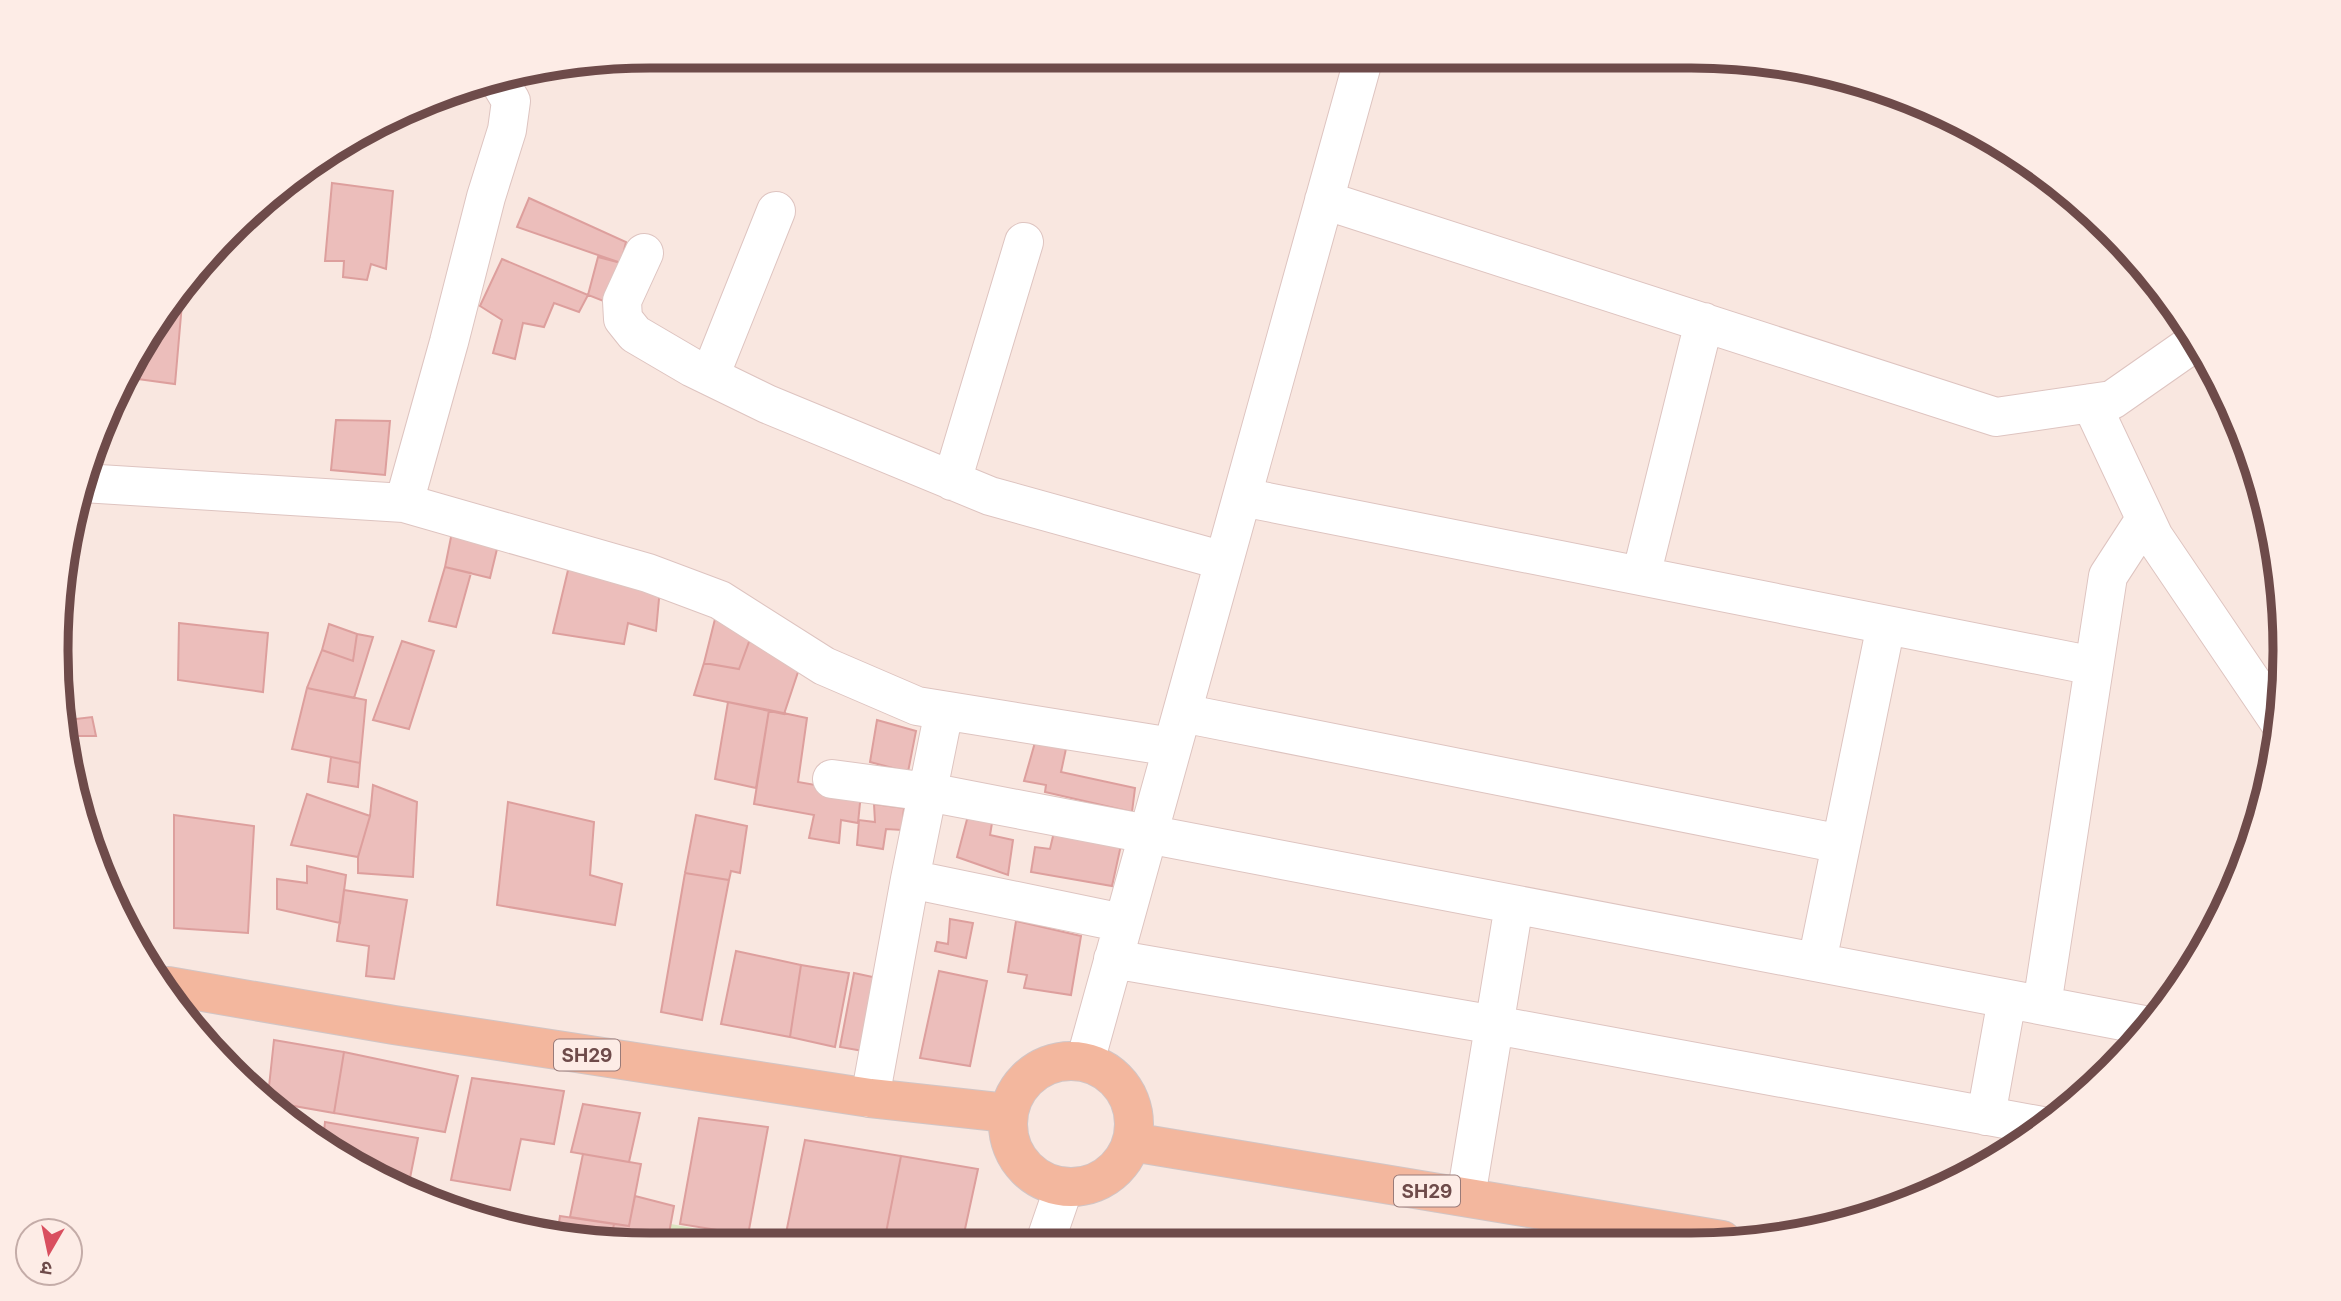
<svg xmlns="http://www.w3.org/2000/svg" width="2341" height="1301" viewBox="0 0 2341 1301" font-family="Inter,'Noto Sans Devanagari',sans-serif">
<rect width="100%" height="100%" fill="#f9e7e0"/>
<path fill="#dce5c1" d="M671 1224 773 1243 667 1244Z"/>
<path fill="#ecbebb" stroke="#dd9f9d" stroke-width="2" d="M332 183 393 191 386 269 371 264 367 280 343 277 344 261H325Z
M529 198 626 242 621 263 517 227Z
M598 257 621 263 611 304 588 295Z
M502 259 588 295 579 312 554 303 544 327 523 323 515 359 493 353 502 320 480 306Z
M183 292 175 384 130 378 156 321Z
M336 420 390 421 385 475 331 470Z
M452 532 497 549 490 578 445 567Z
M569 566 660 588 656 631 628 623 624 644 553 633Z
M445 567 471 573 456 627 429 621Z
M717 611 753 631 739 669 704 663Z
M179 623 268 633 263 692 178 680Z
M329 624 357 634 353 661 322 650Z
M753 631 803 657 784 714 694 695 704 663 739 669Z
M357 634 373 637 354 698 307 688 322 650 353 661Z
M402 641 434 651 409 729 373 720Z
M307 688 366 700 360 763 292 749Z
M728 702 769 710 756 788 715 779Z
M769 710 807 718 798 782 861 793 858 823 841 820 839 843 809 838 814 815 754 804Z
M92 717 96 736H68V720Z
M877 720 916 731 908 772 870 762Z
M1036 739 1067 744 1061 772 1135 788 1132 812 1045 792 1046 785 1024 781Z
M331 757 360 763 358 787 328 782Z
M373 785 417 802 413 877 358 873V857L370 816Z
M307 794 370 816 358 857 291 845Z
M508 802 594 822 590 875 622 884 615 925 497 905Z
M874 804 904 808 902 830 886 829 883 849 857 845 859 820 875 822Z
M970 808 994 811 990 835 1013 840 1008 875 957 857Z
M174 815 254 826 248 933 174 928Z
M696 815 747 826 740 873 731 871 729 880 685 873Z
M1054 832 1121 845 1112 886 1031 872 1035 847 1050 849Z
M307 866 346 875 340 923 277 909V879L307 883Z
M685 873 729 880 702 1020 661 1012Z
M344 890 407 900 394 979 366 976 369 946 337 941Z
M950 919 973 923 966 958 935 951 937 942 948 944Z
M1016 921 1081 936 1071 995 1024 988 1027 975 1008 972Z
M736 951 801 965 790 1037 721 1024Z
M801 965 849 973 835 1047 790 1037Z
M939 971 987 981 970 1066 920 1058Z
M854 973 882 979 869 1052 840 1047Z
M274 1040 344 1052 334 1113 277 1103 268 1096Z
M344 1052 458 1076 445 1132 334 1113Z
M472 1078 564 1091 554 1144 521 1139 510 1190 451 1180Z
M583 1104 640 1113 629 1162 571 1152Z
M699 1118 768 1127 748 1235 680 1224Z
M325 1122 418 1138 408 1188 354 1166 323 1141Z
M805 1140 901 1156 884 1243H784Z
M583 1154 641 1164 629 1226 570 1217Z
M901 1156 978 1169 962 1243H884Z
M635 1196 674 1206 667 1244 610 1243 614 1224 629 1226Z
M560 1216 614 1224 610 1243 557 1235Z"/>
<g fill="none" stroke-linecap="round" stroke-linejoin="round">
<g stroke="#dec4c0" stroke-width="40">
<path id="minor" d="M1324 200 1996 417 2112 400 2195 342
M644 253 622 301 623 319 635 334 693 368 767 404 990 496 1224 561
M710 376 776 211
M2091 403 2154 537 2280 723
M952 481 1024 242
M83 483 404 503 648 573 720 600 824 666 917 706 1172 747
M1242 497 2094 666
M404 503 449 342 486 197 507 130 511 101 499 81
M1641 576 1704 322
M1182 713 1841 844
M832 779 928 792 2149 1026
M910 879 1123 923
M1113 959 1495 1025 2042 1126
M1817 962 1886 625
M2042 1005 2108 576 2145 519
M1085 1062 1364 57
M870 1098 910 879 944 711
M1986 1116 2007 999
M1466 1197 1514 905
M1045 1242 1064 1187"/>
</g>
<g stroke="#d1c5c5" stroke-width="40">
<path id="major" d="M168 986 394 1025 870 1098 1007 1113
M1008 1124a63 63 0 1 1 126 0a63 63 0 1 1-126 0Z
M1132 1142 1722 1240"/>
</g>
<use href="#minor" stroke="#fff" stroke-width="38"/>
<use href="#major" stroke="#f3b79e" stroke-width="38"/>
</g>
<g text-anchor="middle" stroke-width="5" stroke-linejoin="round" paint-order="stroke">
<g fill="#fdece6" stroke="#997b79" stroke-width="2">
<rect x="554" y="1039.5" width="66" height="31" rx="5"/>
<rect x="1394" y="1175.5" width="66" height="31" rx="5"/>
</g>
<g font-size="19" font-weight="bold" fill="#6e4b4a">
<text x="587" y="1062">SH29</text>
<text x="1427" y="1198">SH29</text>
</g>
</g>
<path d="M0 0H2341V1301H0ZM650 68H1691A582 582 0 0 1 2273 650V651A582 582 0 0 1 1691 1233H650A582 582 0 0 1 68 651V650A582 582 0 0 1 650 68Z" fill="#fdece6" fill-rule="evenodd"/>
<path fill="none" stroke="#6e4b4a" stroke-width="9" d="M650 68H1691A582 582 0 0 1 2273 650V651A582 582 0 0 1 1691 1233H650A582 582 0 0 1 68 651V650A582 582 0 0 1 650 68Z"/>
<g transform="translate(49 1252) rotate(189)"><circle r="33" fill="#fdece6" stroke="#c4aca8" stroke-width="2"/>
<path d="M0-5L12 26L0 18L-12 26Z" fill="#d94f5f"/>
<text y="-10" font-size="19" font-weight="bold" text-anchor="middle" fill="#6e4b4a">उ</text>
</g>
</svg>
